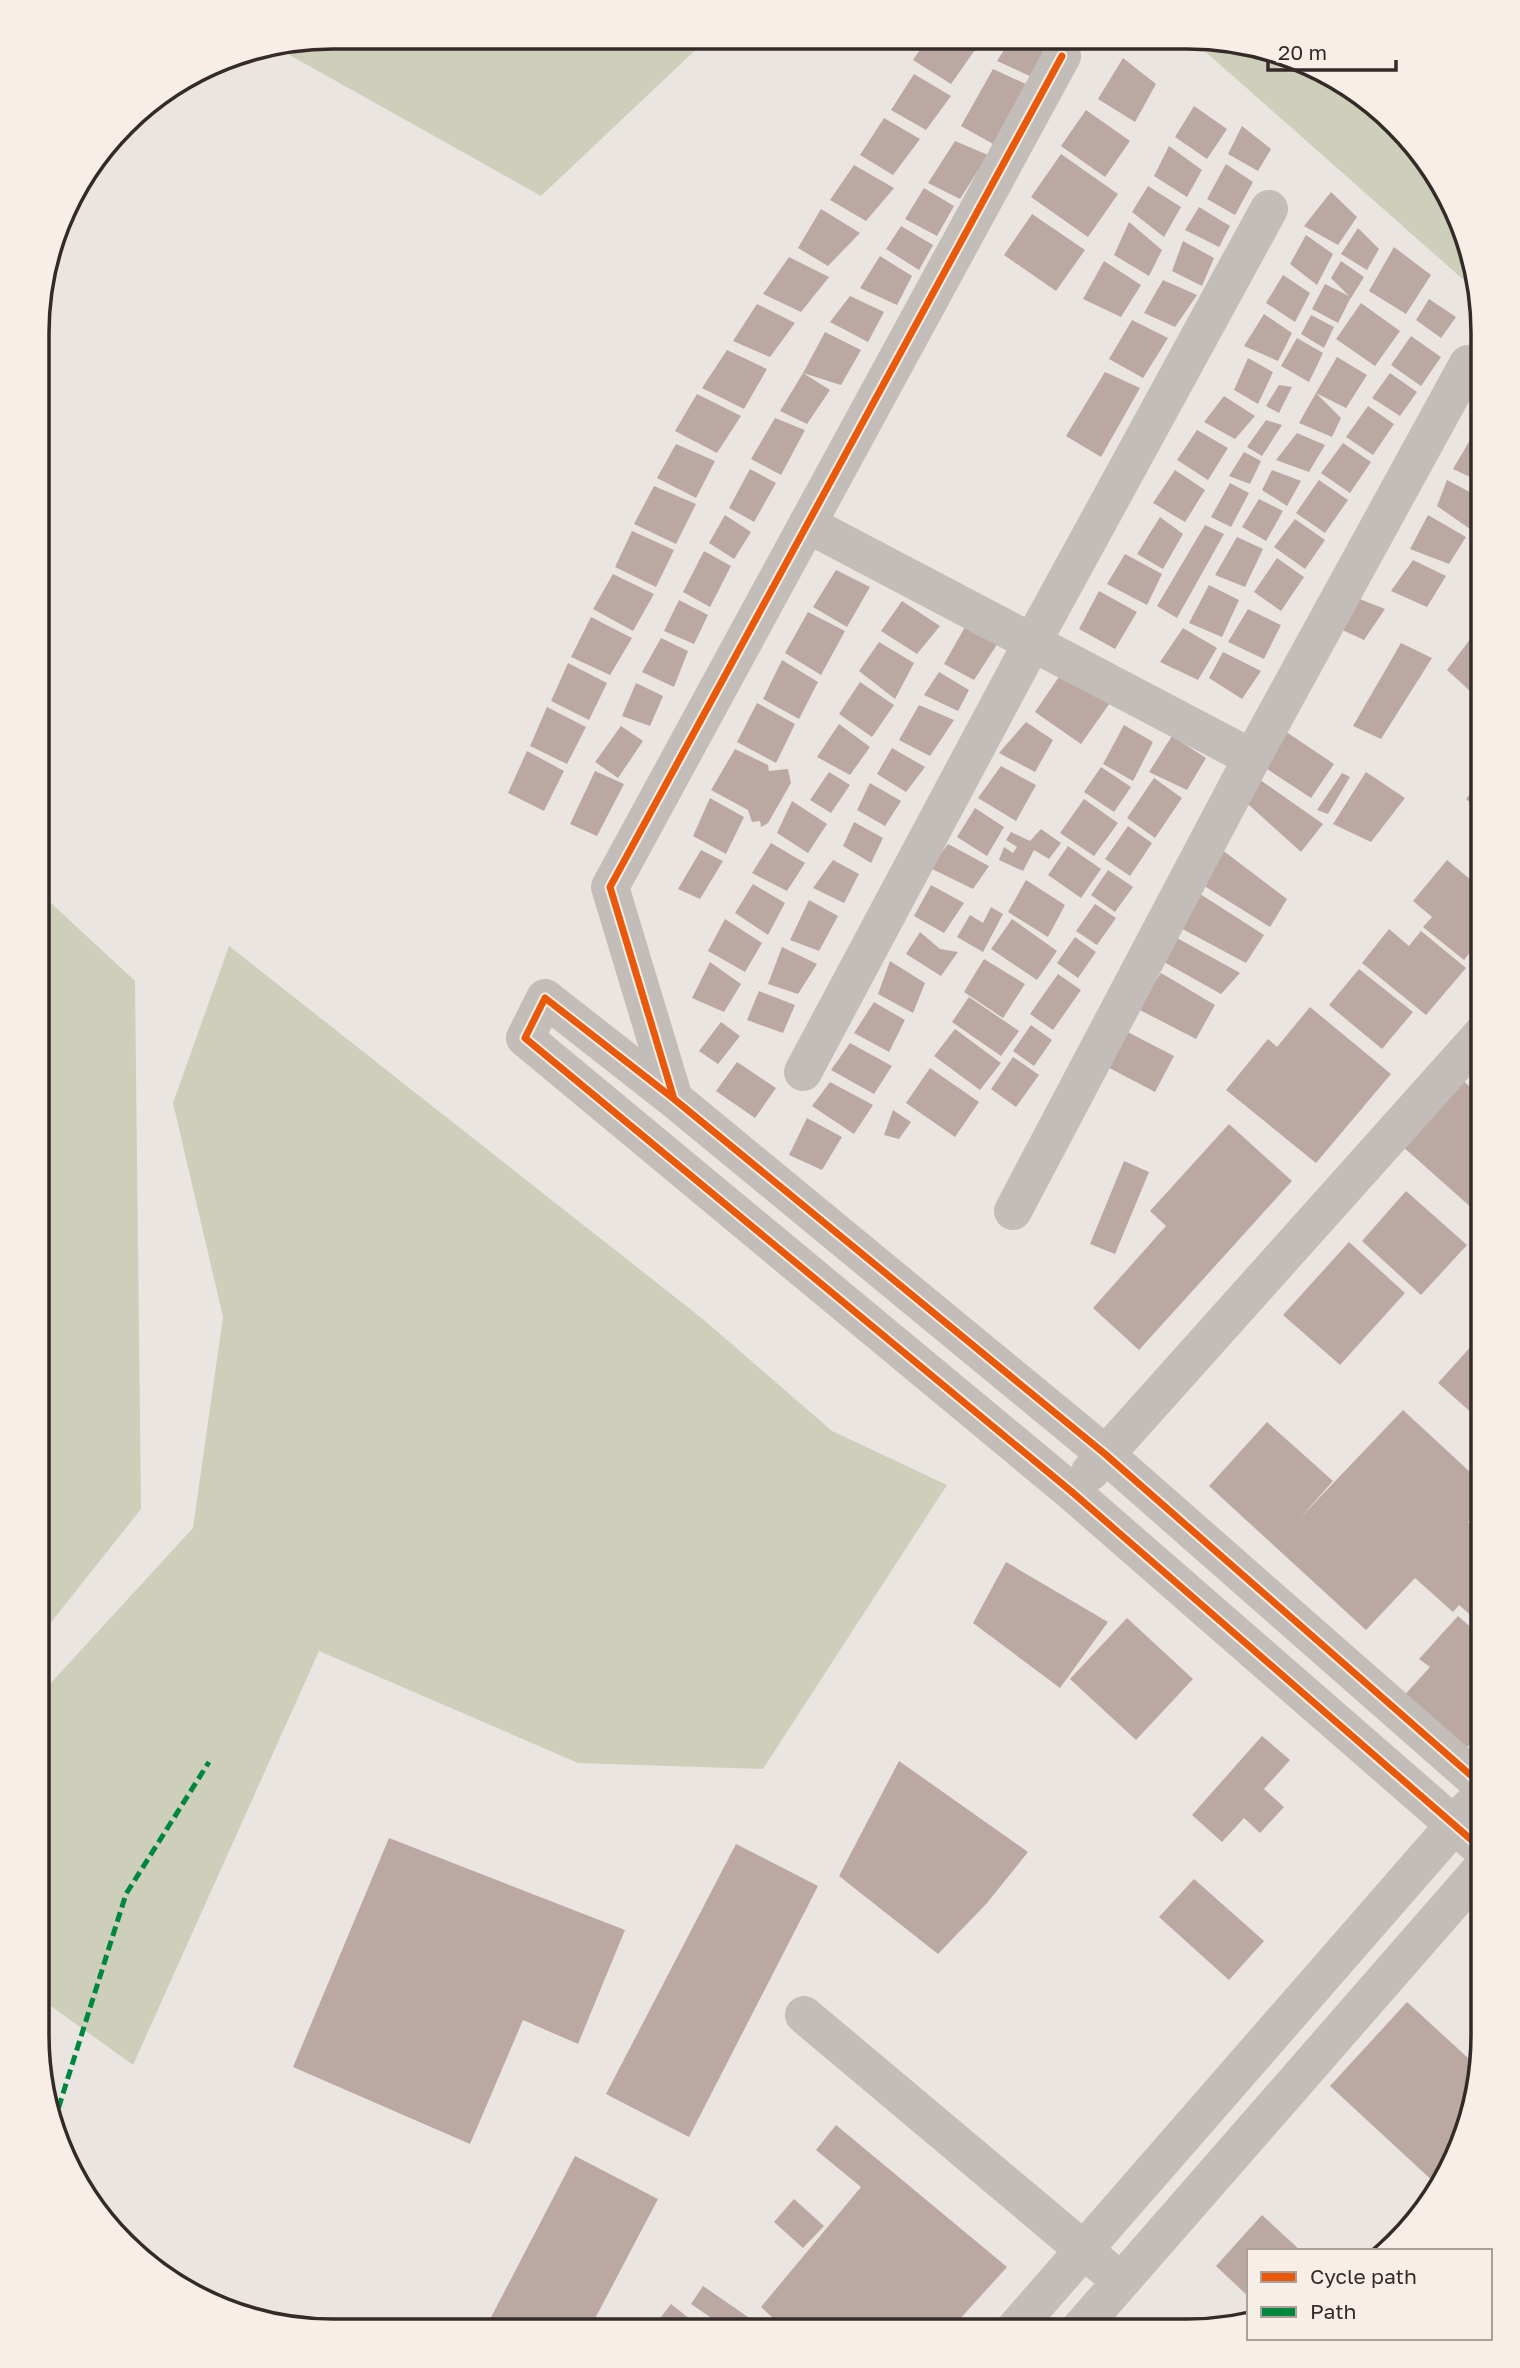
<svg xmlns="http://www.w3.org/2000/svg" width="1520" height="2368" viewBox="0 0 1520 2368" font-family="'Golos Text',sans-serif">
<rect width="100%" height="100%" fill="#eae5e0"/>
<path fill="#cdcfbb" d="M333 37 708 38 541 196 277 48Z
M1191 39H1226L1300 59 1367 98 1422 152 1461 219 1475 290Z
M38 891 135 981 141 1509 37 1640Z
M229 946 704 1320 832 1431 947 1485 763 1769 578 1763 319 1651 133 2065 37 1996V1698L193 1528 223 1317 173 1103Z"/>
<path fill="#bca8a3" d="M928 38 957 39 975 50 951 84 913 60Z
M1011 39H1050L1030 76 997 61Z
M1123 58 1156 84 1135 122 1098 99Z
M993 69 1028 85 995 145 961 126Z
M914 74 951 96 926 130 891 110Z
M1194 106 1227 129 1207 159 1175 137Z
M1086 110 1130 141 1105 177 1061 146Z
M884 118 920 139 893 175 860 155Z
M1242 126 1271 149 1258 171 1228 154Z
M955 141 988 155 960 199 928 183Z
M1169 146 1202 170 1187 197 1154 176Z
M1061 154 1118 194 1088 237 1031 197Z
M1226 164 1253 182 1235 215 1207 199Z
M854 165 894 188 866 221 830 200Z
M1148 186 1181 207 1164 237 1132 212Z
M924 188 954 206 937 236 905 219Z
M1331 192 1357 217 1338 245 1304 226Z
M1199 207 1230 226 1219 247 1185 230Z
M821 209 860 233 828 266 798 248Z
M1032 214 1085 250 1056 291 1004 255Z
M1129 222 1162 250 1149 276 1114 255Z
M901 226 933 245 919 270 886 249Z
M1358 228 1379 249 1367 270 1341 254Z
M1306 235 1333 254 1317 285 1290 264Z
M1183 241 1214 258 1202 286 1172 271Z
M1394 247 1431 275 1406 314 1369 291Z
M880 256 912 276 897 305 860 288Z
M789 257 829 277 801 312 763 294Z
M1104 261 1141 285 1121 317 1083 299Z
M1341 261 1364 277 1351 298 1331 278Z
M1283 275 1310 293 1295 322 1266 303Z
M1163 280 1197 295 1175 327 1144 313Z
M1325 284 1351 297 1338 323 1312 309Z
M850 296 884 312 868 342 830 322Z
M1429 299 1456 317 1441 338 1416 320Z
M1361 303 1400 331 1375 366 1336 339Z
M757 304 795 323 770 357 733 341Z
M1264 314 1292 333 1278 361 1244 346Z
M1311 315 1334 327 1324 348 1301 334Z
M1132 320 1168 338 1143 378 1109 359Z
M825 332 861 350 841 385 803 373Z
M1411 336 1441 357 1421 386 1391 365Z
M1297 338 1323 353 1309 382 1281 366Z
M727 350 767 369 744 409 702 388Z
M1337 357 1367 375 1346 408 1316 393 1341 418 1332 437 1299 423 1316 393Z
M1248 358 1273 372 1258 404 1234 390Z
M1105 372 1140 388 1101 457 1066 436Z
M803 373 830 390 807 424 780 411Z
M1390 373 1417 392 1400 416 1372 398Z
M1279 385 1292 387 1279 413 1266 406Z
M697 394 741 416 717 453 675 431Z
M1224 396 1255 416 1235 439 1204 422Z
M1368 406 1394 424 1373 455 1346 437Z
M775 418 805 430 781 475 751 459Z
M1483 418V483L1453 469Z
M1266 420 1282 425 1262 456 1247 447Z
M1197 430 1228 448 1208 480 1177 460Z
M1297 433 1325 445 1309 472 1276 460Z
M1343 443 1371 462 1350 493 1321 473Z
M676 444 715 461 696 498 657 478Z
M1244 452 1261 461 1250 484 1229 476Z
M750 469 776 483 754 522 729 508Z
M1175 470 1205 490 1185 522 1153 503Z
M1272 470 1301 481 1287 506 1262 490Z
M1319 480 1348 500 1325 533 1296 513Z
M1447 480 1483 499V538L1437 506Z
M1230 483 1249 493 1231 527 1211 517Z
M654 486 696 504 676 544 634 524Z
M1259 499 1283 511 1266 541 1242 527Z
M725 515 751 532 734 559 709 543Z
M1428 515 1466 537 1449 564 1410 549Z
M1160 517 1183 534 1163 569 1137 554Z
M1295 519 1325 540 1305 569 1274 547Z
M1205 525 1224 534 1177 618 1157 606Z
M632 531 674 550 656 587 615 567Z
M1237 537 1263 549 1245 587 1215 575Z
M704 551 731 566 710 607 683 592Z
M1125 554 1162 574 1147 605 1107 584Z
M1277 558 1304 577 1281 611 1254 592Z
M1413 560 1446 576 1427 607 1391 591Z
M836 570 870 587 847 627 813 607Z
M613 574 654 594 633 631 593 609Z
M1209 585 1239 600 1222 637 1189 623Z
M1099 591 1137 612 1115 649 1079 629Z
M1352 596 1385 609 1364 640 1338 628Z
M679 600 708 615 694 644 664 631Z
M902 601 940 626 917 654 881 631Z
M1248 609 1281 625 1264 659 1228 642Z
M808 612 845 631 821 675 785 653Z
M591 617 632 638 610 675 571 657Z
M969 620 998 643 974 680 944 664Z
M1183 628 1217 648 1198 680 1160 662Z
M1474 634 1483 642V697L1480 700 1447 670Z
M661 638 688 651 674 687 642 672Z
M879 642 914 663 895 699 859 671Z
M1401 643 1432 658 1381 739 1353 726Z
M1223 652 1261 671 1242 699 1209 678Z
M782 660 818 682 799 719 763 699Z
M568 663 607 683 589 720 551 701Z
M1065 668 1112 700 1081 744 1035 712Z
M939 672 969 690 958 711 924 695Z
M860 682 894 705 872 737 839 714Z
M636 683 663 696 650 726 622 716Z
M757 703 795 724 776 763 737 742Z
M919 705 954 720 930 756 899 740Z
M547 707 586 727 567 764 530 746Z
M1026 722 1053 740 1035 772 999 753Z
M839 724 870 747 850 775 817 757Z
M1124 725 1153 742 1133 781 1103 764Z
M621 726 643 741 618 778 595 762Z
M1282 729 1334 764 1311 798 1261 765Z
M1172 736 1206 758 1187 790 1149 772Z
M892 748 925 767 906 792 877 774Z
M735 749 768 765 769 771 788 769 791 783 768 823 761 827 760 821 752 822 748 810 711 790Z
M527 751 564 771 544 811 508 793Z
M1001 766 1036 785 1016 821 978 798Z
M1101 767 1131 787 1114 812 1084 792Z
M595 771 624 784 597 836 570 824Z
M829 772 850 785 831 813 810 800Z
M1366 772 1405 798 1371 842 1333 824Z
M1342 773 1350 777 1328 814 1317 810Z
M1256 777 1323 824 1301 852 1239 796Z
M1154 778 1182 798 1155 838 1127 818Z
M1483 778V813L1466 799Z
M870 783 901 801 885 826 857 810Z
M710 798 744 817 726 854 693 836Z
M1084 799 1118 823 1094 856 1060 833Z
M792 801 827 824 808 853 777 833Z
M975 808 1004 827 987 856 957 837Z
M854 822 883 838 871 863 843 846Z
M1128 826 1152 843 1130 876 1105 859Z
M1041 829 1061 843 1049 859 1034 850 1023 871 999 860 1004 847 1013 853 1017 847 1006 840 1011 832 1030 841Z
M771 843 805 863 787 891 752 873Z
M948 844 989 866 973 889 930 868Z
M1068 846 1101 869 1081 898 1048 875Z
M1217 846 1287 899 1270 927 1198 882Z
M701 850 723 861 700 899 678 889Z
M833 860 859 874 844 903 813 888Z
M1447 860 1483 890V936L1464 960 1423 927 1432 917 1413 901Z
M1108 870 1133 887 1115 912 1091 895Z
M1026 880 1065 905 1048 937 1008 912Z
M753 884 785 903 768 935 735 913Z
M931 885 964 903 944 933 914 916Z
M1197 892 1264 935 1246 963 1173 924Z
M809 900 838 916 819 951 790 940Z
M1095 904 1116 918 1097 945 1076 931Z
M991 907 1003 914 983 952 957 937 970 915 983 923Z
M725 919 762 943 745 972 708 951Z
M1012 919 1057 951 1037 980 991 949Z
M1389 929 1409 946 1421 931 1466 968 1426 1015 1362 963Z
M920 932 940 949 958 952 941 976 906 954Z
M1075 937 1096 952 1078 978 1057 963Z
M1177 938 1240 973 1221 994 1164 962Z
M782 947 817 964 798 994 768 984Z
M984 959 1025 984 1003 1018 964 992Z
M890 961 925 983 913 1013 878 994Z
M710 962 741 984 724 1012 692 998Z
M1359 969 1413 1012 1382 1049 1329 1005Z
M1161 973 1215 1005 1196 1039 1136 1008Z
M1058 974 1081 990 1053 1030 1030 1014Z
M759 991 795 1005 783 1033 747 1020Z
M969 997 1019 1031 1001 1056 952 1022Z
M874 1002 905 1020 889 1052 854 1033Z
M1310 1007 1391 1074 1316 1163 1226 1090 1268 1039 1277 1047Z
M721 1022 740 1036 718 1064 699 1051Z
M1031 1025 1052 1040 1034 1066 1013 1051Z
M1120 1028 1174 1056 1155 1092 1100 1063Z
M955 1029 1001 1063 980 1090 934 1056Z
M850 1043 892 1066 874 1094 831 1070Z
M1013 1057 1039 1075 1016 1107 991 1089Z
M737 1062 776 1088 755 1118 716 1091Z
M930 1068 979 1102 955 1137 906 1103Z
M1461 1079 1483 1098V1218L1401 1145Z
M830 1082 873 1105 854 1134 812 1106Z
M893 1110 911 1122 899 1139 884 1135Z
M807 1118 842 1137 822 1170 789 1155Z
M1229 1124 1292 1181 1139 1350 1093 1308 1166 1226 1150 1211Z
M1124 1161 1149 1172 1115 1254 1090 1244Z
M1406 1191 1467 1245 1421 1295 1362 1241Z
M1349 1242 1405 1293 1340 1365 1283 1315Z
M1483 1333V1423L1438 1383Z
M1403 1410 1483 1484V1506L1468 1522 1483 1535V1626L1459 1605 1453 1612 1415 1578 1366 1630 1209 1486 1267 1422 1333 1481 1299 1519Z
M1006 1562 1108 1622 1060 1688 973 1623Z
M1458 1616 1483 1638V1730L1462 1753 1401 1699 1430 1667 1419 1659Z
M1127 1618 1193 1679 1136 1740 1070 1679Z
M1262 1736 1290 1760 1264 1789 1284 1807 1260 1833 1244 1818 1222 1842 1192 1815Z
M899 1761 1028 1852 987 1903 938 1954 839 1876Z
M389 1838 625 1930 578 2044 523 2020 470 2144 293 2067Z
M736 1844 818 1886 689 2137 606 2094Z
M1194 1879 1264 1941 1229 1980 1159 1917Z
M1407 2002 1480 2069 1467 2130 1446 2174 1436 2184 1330 2086Z
M836 2125 1007 2267 949 2331 786 2330 761 2307 861 2187 816 2150Z
M575 2156 658 2199 589 2330 485 2329Z
M794 2199 824 2226 803 2248 774 2222Z
M1262 2215 1301 2251H1249V2297L1216 2266Z
M703 2286 767 2330H729L691 2304Z
M671 2304 704 2330H651Z"/>
<g fill="none" stroke-linecap="round" stroke-linejoin="round">
<path stroke="#c3bdb9" stroke-width="38" d="M807 524 1252 758
M803 1072 1033 641 1269 209
M674 1099 610 887 1062 56
M1013 1211 1252 758 1468 364
M1090 1472 1483 1033
M1483 1850 1072 1492 525 1038 545 998 674 1099 1105 1454 1483 1786
M804 2015 1104 2267
M1013 2331 1470 1807
M1078 2331 1483 1867"/>
<path stroke="#00873e" stroke-width="5" stroke-dasharray="10 5" stroke-linecap="butt" d="M54 2122 126 1894 209 1762"/>
<g stroke="#f7eee7" stroke-width="11">
<path id="cycleway" d="M674 1099 610 887 1062 56
M1483 1850 1072 1492 525 1038 545 998 674 1099 1105 1454 1483 1786"/>
</g>
<use href="#cycleway" stroke="#e8590c" stroke-width="7"/>
</g>
<path d="M0 0H1520V2368H0ZM333 49H1187A284 284 0 0 1 1471 333V2035A284 284 0 0 1 1187 2319H333A284 284 0 0 1 49 2035V333A284 284 0 0 1 333 49Z" fill="#f7eee7" fill-rule="evenodd"/>
<path fill="none" stroke="#342a28" stroke-width="3.5" d="M333 49H1187A284 284 0 0 1 1471 333V2035A284 284 0 0 1 1187 2319H333A284 284 0 0 1 49 2035V333A284 284 0 0 1 333 49Z"/>
<rect x="1247" y="2249" width="245" height="91" fill="#f7eee7" stroke="#a9a09b" stroke-width="2"/>
<rect x="1261" y="2272" width="35" height="10" fill="#e8590c" stroke="#a9a09b" stroke-width="2"/>
<text x="1310" y="2284" font-size="21" fill="#342a28">Cycle path</text>
<rect x="1261" y="2307" width="35" height="10" fill="#00873e" stroke="#a9a09b" stroke-width="2"/>
<text x="1310" y="2319" font-size="21" fill="#342a28">Path</text>
<path d="M1268 60v10h128v-10" fill="none" stroke="#342a28" stroke-width="3.5"/>
<text x="1278" y="60" font-size="21" fill="#342a28" stroke="#f7eee7" stroke-width="5" paint-order="stroke">20 m</text>
</svg>
